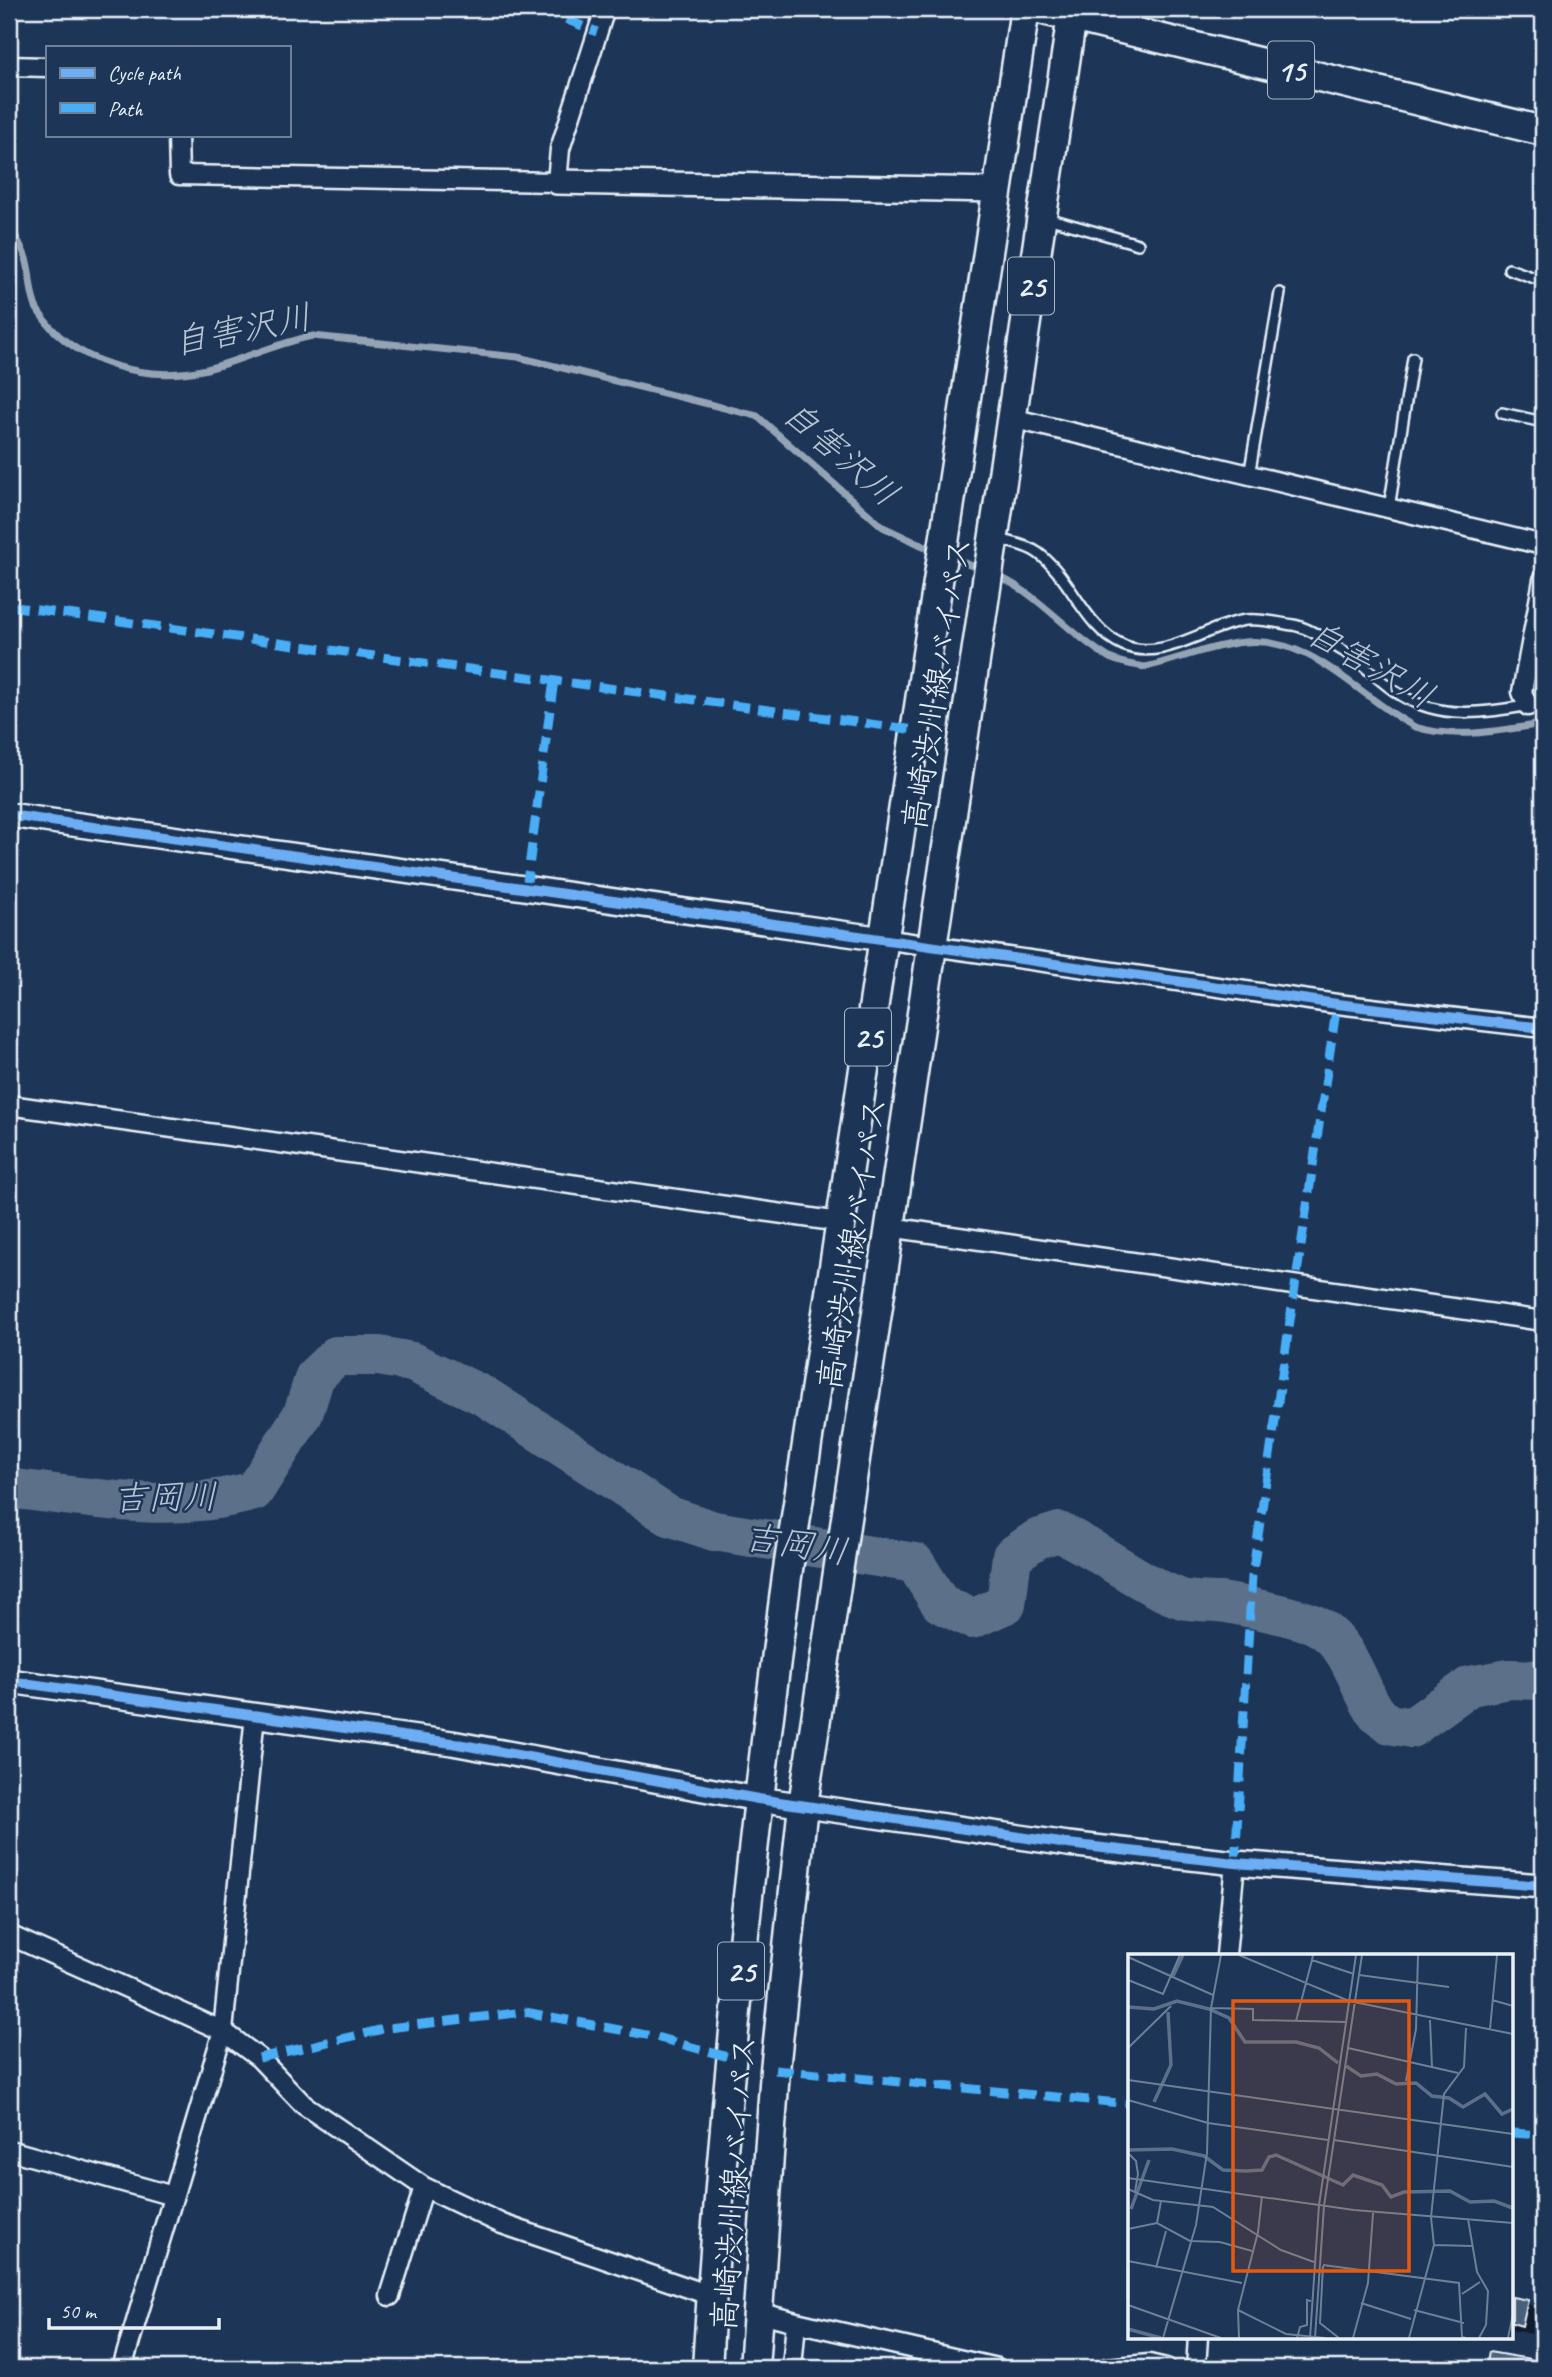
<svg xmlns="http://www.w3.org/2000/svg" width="1552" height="2377" viewBox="0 0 1552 2377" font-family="Caveat,'Klee One',sans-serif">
<rect width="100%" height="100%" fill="#1d3557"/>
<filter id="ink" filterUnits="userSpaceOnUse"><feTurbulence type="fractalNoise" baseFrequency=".0143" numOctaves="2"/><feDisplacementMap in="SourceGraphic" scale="14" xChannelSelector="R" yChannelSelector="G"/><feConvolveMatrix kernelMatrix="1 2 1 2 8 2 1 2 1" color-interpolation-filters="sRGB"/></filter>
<g filter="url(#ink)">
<path fill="#0007" d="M1512 2299 1527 2302 1536 2311 1532 2334 1512 2330Z"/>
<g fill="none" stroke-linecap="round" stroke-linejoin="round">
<path stroke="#95a4b5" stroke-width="7" d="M9 224C15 236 24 249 27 262 31 277 30 296 37 309 71 364 146 383 207 369 243 360 276 343 313 336L518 357 757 416 883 527 936 552
M948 556 982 570
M993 574C1038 592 1067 633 1108 657 1118 663 1133 665 1145 667 1177 660 1212 645 1245 642 1314 636 1358 697 1415 727 1458 740 1500 730 1543 724"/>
<path stroke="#5d7089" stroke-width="40" d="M9 1488C90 1498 174 1514 254 1491L303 1414 315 1376 336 1356H379L412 1362 486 1397 669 1516 714 1531 915 1563 940 1603 972 1619 1006 1604 1012 1556 1037 1539 1059 1532C1102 1552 1137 1583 1182 1599 1193 1602 1207 1601 1219 1602 1237 1604 1297 1617 1313 1624 1359 1644 1359 1710 1390 1724 1396 1726 1404 1726 1411 1728L1470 1686 1509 1679 1543 1680"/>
</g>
<path fill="#495e7a" stroke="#e8f1f8" stroke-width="2" d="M1512 2297 1528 2300 1522 2326 1512 2323Z
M1489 2352 1542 2361 1541 2368H1486Z"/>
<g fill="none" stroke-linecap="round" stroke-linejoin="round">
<g stroke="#e8f1f8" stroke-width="14">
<path id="service" d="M1047 218 1138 244
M1509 269 1543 281
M1502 413 1543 422
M1249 476 1280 293
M1389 508 1413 358
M999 539C1012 543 1027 545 1038 553 1073 579 1083 627 1123 645 1163 663 1207 625 1246 620 1261 618 1278 623 1293 625 1311 628 1329 643 1345 652 1364 664 1380 682 1399 694 1445 723 1493 711 1543 703"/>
</g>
<g stroke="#e8f1f8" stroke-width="23">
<path id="minor" d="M9 66 47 67
M178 135 179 175 557 182 560 149 605 9
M1011 418 1543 545
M1528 706 1522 692 1543 580
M883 939 1337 1004 1543 1028
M9 1105 840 1222
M889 1227 1543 1321
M9 1935 223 2031 259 2058 304 2105 424 2187 502 2224 712 2296
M1226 1955 1235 1863
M9 2150 173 2196
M390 2296 424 2187
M757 2312 796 2322 792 2368
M796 2322 997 2368
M122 2368 223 2031 255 1715
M1106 2368 1149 2364 1166 2368
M1196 2368 1198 2337"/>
</g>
<g stroke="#e8f1f8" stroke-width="28">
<path id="tertiary" d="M557 182 997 190
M9 815 883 939
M9 1681 452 1743 758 1799 1068 1844 1235 1863 1543 1886"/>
</g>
<g stroke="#e8f1f8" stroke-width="33">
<path id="primary" d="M1039 9 1543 131
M707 2368C723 2103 752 1839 787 1576L1025 9
M754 2368 775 2070 803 1805 1073 9"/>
</g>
<use href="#service" stroke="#1d3557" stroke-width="9"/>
<use href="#minor" stroke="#1d3557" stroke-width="18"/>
<use href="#tertiary" stroke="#1d3557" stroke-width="23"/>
<use href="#primary" stroke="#1d3557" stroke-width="28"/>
<path stroke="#49aef6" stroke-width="9" stroke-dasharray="18 9" stroke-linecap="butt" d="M541 9 597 32
M9 606 915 730
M526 889 554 680
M1235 1863 1252 1576 1337 1004
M259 2058 388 2028 525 2012 652 2036 732 2058
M775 2070 1130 2104
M1512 2133 1543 2135"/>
<g stroke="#1d3557" stroke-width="15">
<path id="cycleway" d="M9 815 1337 1004 1543 1028
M9 1681 452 1743 758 1799 1068 1844 1235 1863 1543 1886"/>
</g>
<use href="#cycleway" stroke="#6dadf4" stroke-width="10"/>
</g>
</g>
<g text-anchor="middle" stroke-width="5" stroke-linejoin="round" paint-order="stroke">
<g fill="#1d3557" stroke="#abb9c8" stroke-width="2">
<rect x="1268" y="41.5" width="46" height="57" rx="5"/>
<rect x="1008" y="257.5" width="46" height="57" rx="5"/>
<rect x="845" y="1008.5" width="46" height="57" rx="5"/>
<rect x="718" y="1942.5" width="46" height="57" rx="5"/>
</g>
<g font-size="32" font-weight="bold" fill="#e8f1f8">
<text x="1291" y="81">15</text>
<text x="1031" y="297">25</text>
<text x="868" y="1048">25</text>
<text x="741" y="1982">25</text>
</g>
<g font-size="33" fill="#e8f1f8" stroke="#1d3557">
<text transform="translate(936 683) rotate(-81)" y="12">高崎渋川線バイパス</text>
<text transform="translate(851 1243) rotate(-81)" y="12">高崎渋川線バイパス</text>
<text transform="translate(733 2183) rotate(-86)" y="12">高崎渋川線バイパス</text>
</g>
<g font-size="35" font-style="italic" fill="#b7c4d1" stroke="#1d3557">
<text transform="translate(242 329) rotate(-11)" y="12">自害沢川</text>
<text transform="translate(841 453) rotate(41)" y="12">自害沢川</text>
<text transform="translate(1371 664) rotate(30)" y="12">自害沢川</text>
<text transform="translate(165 1497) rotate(-1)" y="12">吉岡川</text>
<text transform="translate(796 1544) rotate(9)" y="12">吉岡川</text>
</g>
</g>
<g transform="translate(1128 1954)">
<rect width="385" height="385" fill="#1d3557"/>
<path fill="none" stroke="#5d7089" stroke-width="3.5" d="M45 22 55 1M0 53 26 55 49 47 81 55 101 64 117 88H168L191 94 210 109M218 112 233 122 249 120 268 130 288 129 304 142 321 144 335 153 357 140 374 160 385 155M26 148 43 111 40 58M0 196 44 195 76 202 95 216 118 217 134 216 141 203 148 201 215 231 225 221 254 231 263 243 276 238 322 237 342 248 366 247 385 254M3 255 21 206M0 344V314M0 375 33 384"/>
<path fill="none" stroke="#6e8097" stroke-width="2" d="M111 1 221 47 385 80M185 1 184 6 226 20M0 3 85 41M231 21 321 33M0 26 35 40 52 1M364 46 385 52M83 54 125 55V66L218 68M302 66 304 113M168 67 184 6M362 75 369 1M0 94 43 52M220 94 330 119M0 126 385 180M278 127 288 75 290 1M0 146 80 169 200 186M206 186 385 213M0 199 8 207 10 220 7 238M0 224 226 256 385 269M0 235 25 246 85 253 153 296 186 308M340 265 349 318 360 337 358 371 351 384M29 269 33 247M0 275 29 269 62 287 92 288 124 297M306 291 345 292M0 307 114 329M195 311 331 329 334 383 338 384M195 312 192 369 211 384M28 314 38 277M334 340 352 328M233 349 283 365M0 351 93 384M110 356 158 380 197 384M286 356 336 369M35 384 68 271 79 199 83 54 93 1M111 384 110 356 130 278 134 242M169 384 172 373 179 371V346L183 347M182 384 191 251 228 1M187 384 196 252 234 1M225 384 240 329 245 259M281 384 306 291 303 263 316 140 336 113 338 74M380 384 385 360"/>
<path fill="#e8590c" fill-opacity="0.15" stroke="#e8590c" stroke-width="3.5" d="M105 47H281V317H105Z"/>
<rect width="385" height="385" fill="none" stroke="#e8f1f8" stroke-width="3.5"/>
</g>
<rect width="1552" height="2377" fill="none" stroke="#1d3557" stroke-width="35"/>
<rect x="18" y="18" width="1517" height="2342" fill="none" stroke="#e8f1f8" stroke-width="2.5" filter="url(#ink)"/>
<rect x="46" y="46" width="245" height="91" fill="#1d3557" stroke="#6e8097" stroke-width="2"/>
<rect x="60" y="68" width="35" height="10" fill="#6dadf4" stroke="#6e8097" stroke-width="2"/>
<text x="108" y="80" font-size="21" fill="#e8f1f8">Cycle path</text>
<rect x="60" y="103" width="35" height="10" fill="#49aef6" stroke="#6e8097" stroke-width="2"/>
<text x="108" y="116" font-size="21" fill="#e8f1f8">Path</text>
<path d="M49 2318v10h170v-10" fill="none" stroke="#e8f1f8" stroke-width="3.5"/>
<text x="60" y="2318" font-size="21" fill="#e8f1f8" stroke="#1d3557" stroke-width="5" paint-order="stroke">50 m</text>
</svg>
